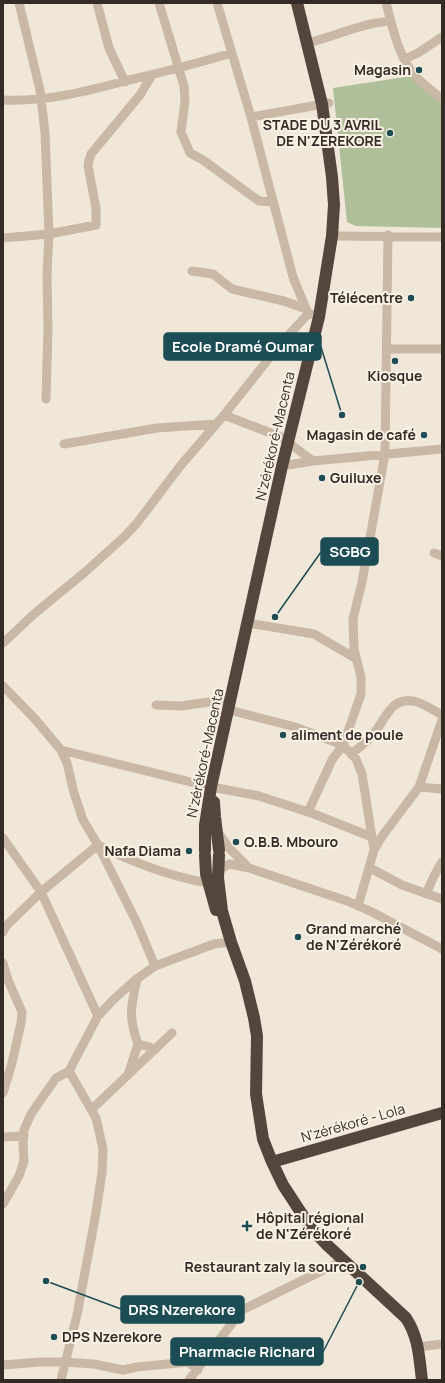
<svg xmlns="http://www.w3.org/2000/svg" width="445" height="1383" viewBox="0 0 445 1383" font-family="Manrope,sans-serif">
<rect width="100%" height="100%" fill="#f1e7d8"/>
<path fill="#afbf99" d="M411 76 442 105V228L356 226 347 222 333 88Z"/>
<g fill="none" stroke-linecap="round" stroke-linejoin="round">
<path stroke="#c8b8a5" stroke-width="9" d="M19 3 40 90 45 133 49 234 47 275 48 328 46 399
M97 3 109 48 125 82
M159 3 184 86 185 101 181 132 190 153 203 160 259 201 273 202
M217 3 251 117 293 277 306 309 309 313 314 315
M386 3C393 28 398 57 416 77 424 85 433 92 442 99
M307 43C336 36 362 23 391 21
M405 59 418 53 442 37
M3 100C46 102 88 91 129 80 164 72 198 63 232 53
M251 117 329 103
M332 236 442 237
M3 238 49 234 96 225V208L88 166 89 160 91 154 140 95 152 75
M192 271 213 274 232 289 284 301 306 309
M387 349H442
M224 415 281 437 313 461
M64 444 157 428 216 424
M282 466 313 461 442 449
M434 553 442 556
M248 623 314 634 355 658
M3 643 34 614 84 573 125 536 137 523 181 465 224 415 282 342 309 313
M3 686 35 719 61 750 67 763 74 793 83 820 98 845 137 923 155 966
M156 705 181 706 216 701H231
M229 710 295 727 343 745 356 759 362 774 374 850
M61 750 211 787 259 796 314 814 372 837
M351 754C359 748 368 741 374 733 380 726 384 717 390 710 405 691 425 705 442 715
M419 787 442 789
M308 812 332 760 343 745 352 720 361 694V677L354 649 353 619 362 582 385 454 388 235
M218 832 229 848 247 866
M3 838 41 892 98 1016
M370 868 402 885 442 899
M218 876 221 869 229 864 249 868 347 901 372 912 442 949
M426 894 434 876 442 862
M358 906 374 850 383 835 419 787 442 720
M3 932 6 926 41 892 98 845C134 863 168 876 208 883
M3 963 8 980 22 1012 21 1023 12 1063 3 1093
M137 979C131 1006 128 1016 138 1044L150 1047 155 1050
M128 1075 138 1044
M92 1109 172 1033
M3 1137 24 1136
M3 1204 19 1176 24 1161 23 1144 24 1130 31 1114 56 1078 69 1071 98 1016 113 1000 134 981 155 966 214 944 231 942
M418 1347 442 1344
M3 1365 40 1362H64L94 1364 123 1370 137 1367 188 1362 198 1370
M61 1380 77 1315 95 1218 102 1173 103 1149 96 1118 69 1071
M189 1380 242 1310 344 1260"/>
<path stroke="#55463d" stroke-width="12" d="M214 802 215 817 219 850
M205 851V825L211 787 282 466 319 317 332 236 334 205 332 177 322 104 297 3
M205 855 206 874 216 910
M219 855 218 878 222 911 231 942 245 981 254 1018 257 1036 256 1094 263 1139 272 1162 283 1185 311 1228 326 1244 406 1318C419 1338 419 1357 422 1380
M272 1162 442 1113"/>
</g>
<g fill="#1c4c54" stroke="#f9f1e4" stroke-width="1.5">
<circle cx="419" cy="70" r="4"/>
<circle cx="390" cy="133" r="4"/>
<circle cx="411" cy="298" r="4"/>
<circle cx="395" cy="361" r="4"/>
<circle cx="424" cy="435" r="4"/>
<circle cx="322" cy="478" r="4"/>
<circle cx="283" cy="735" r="4"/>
<circle cx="236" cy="842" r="4"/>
<circle cx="189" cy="851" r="4"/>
<circle cx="298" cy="937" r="4"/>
<path d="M245 1220h4v4h4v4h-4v4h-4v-4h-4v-4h4z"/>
<circle cx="363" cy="1267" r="4"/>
<circle cx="54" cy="1337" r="4"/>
</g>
<g text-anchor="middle" stroke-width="4" stroke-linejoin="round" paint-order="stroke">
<g font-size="14" font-weight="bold" fill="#342b26" stroke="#f9f1e4" text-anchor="end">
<text x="411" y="75">Magasin</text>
<text x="382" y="130">STADE DU 3 AVRIL<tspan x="382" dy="16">DE N'ZEREKORE</tspan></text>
<text x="403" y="303">Télécentre</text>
<text x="395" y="381" text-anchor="middle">Kiosque</text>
<text x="416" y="440">Magasin de café</text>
<text x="330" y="483" text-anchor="start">Guiluxe</text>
<text x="291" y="740" text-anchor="start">aliment de poule</text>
<text x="244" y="847" text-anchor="start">O.B.B. Mbouro</text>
<text x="181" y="856">Nafa Diama</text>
<text x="306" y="934" text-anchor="start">Grand marché<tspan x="306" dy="16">de N'Zérékoré</tspan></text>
<text x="256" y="1223" text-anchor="start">Hôpital régional<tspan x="256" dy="16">de N'Zérékoré</tspan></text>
<text x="355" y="1272">Restaurant zaly la source</text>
<text x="62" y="1342" text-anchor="start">DPS Nzerekore</text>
</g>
<g font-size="14" fill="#342b26" stroke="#f9f1e4">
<text transform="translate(275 436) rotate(-77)" y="5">N'zérékoré-Macenta</text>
<text transform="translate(205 753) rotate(-78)" y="5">N'zérékoré-Macenta</text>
<text transform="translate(353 1123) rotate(-16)" y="5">N'zérékoré - Lola</text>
</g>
</g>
<path fill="none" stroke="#1c4c54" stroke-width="1.5" d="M342 415L321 347M275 617L321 552M46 1281L121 1309M359 1282L323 1352"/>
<g fill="#1c4c54" stroke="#f9f1e4" stroke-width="1.5">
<circle cx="342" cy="415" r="4"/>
<circle cx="275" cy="617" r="4"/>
<circle cx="46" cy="1281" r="4"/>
<circle cx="359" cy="1282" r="4"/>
</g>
<g fill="#1c4c54" stroke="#1c4c54" stroke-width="1.5">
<rect x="164" y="333" width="157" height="27" rx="4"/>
<rect x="321" y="538" width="57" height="27" rx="4"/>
<rect x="121" y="1296" width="123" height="27" rx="4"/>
<rect x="171" y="1338" width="152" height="27" rx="4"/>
</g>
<g font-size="15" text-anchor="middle" font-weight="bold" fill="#fff">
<text x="243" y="352">Ecole Dramé Oumar</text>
<text x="350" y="557">SGBG</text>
<text x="182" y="1315">DRS Nzerekore</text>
<text x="247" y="1357">Pharmacie Richard</text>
</g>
<rect width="445" height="1383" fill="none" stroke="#342b26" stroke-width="8"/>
</svg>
